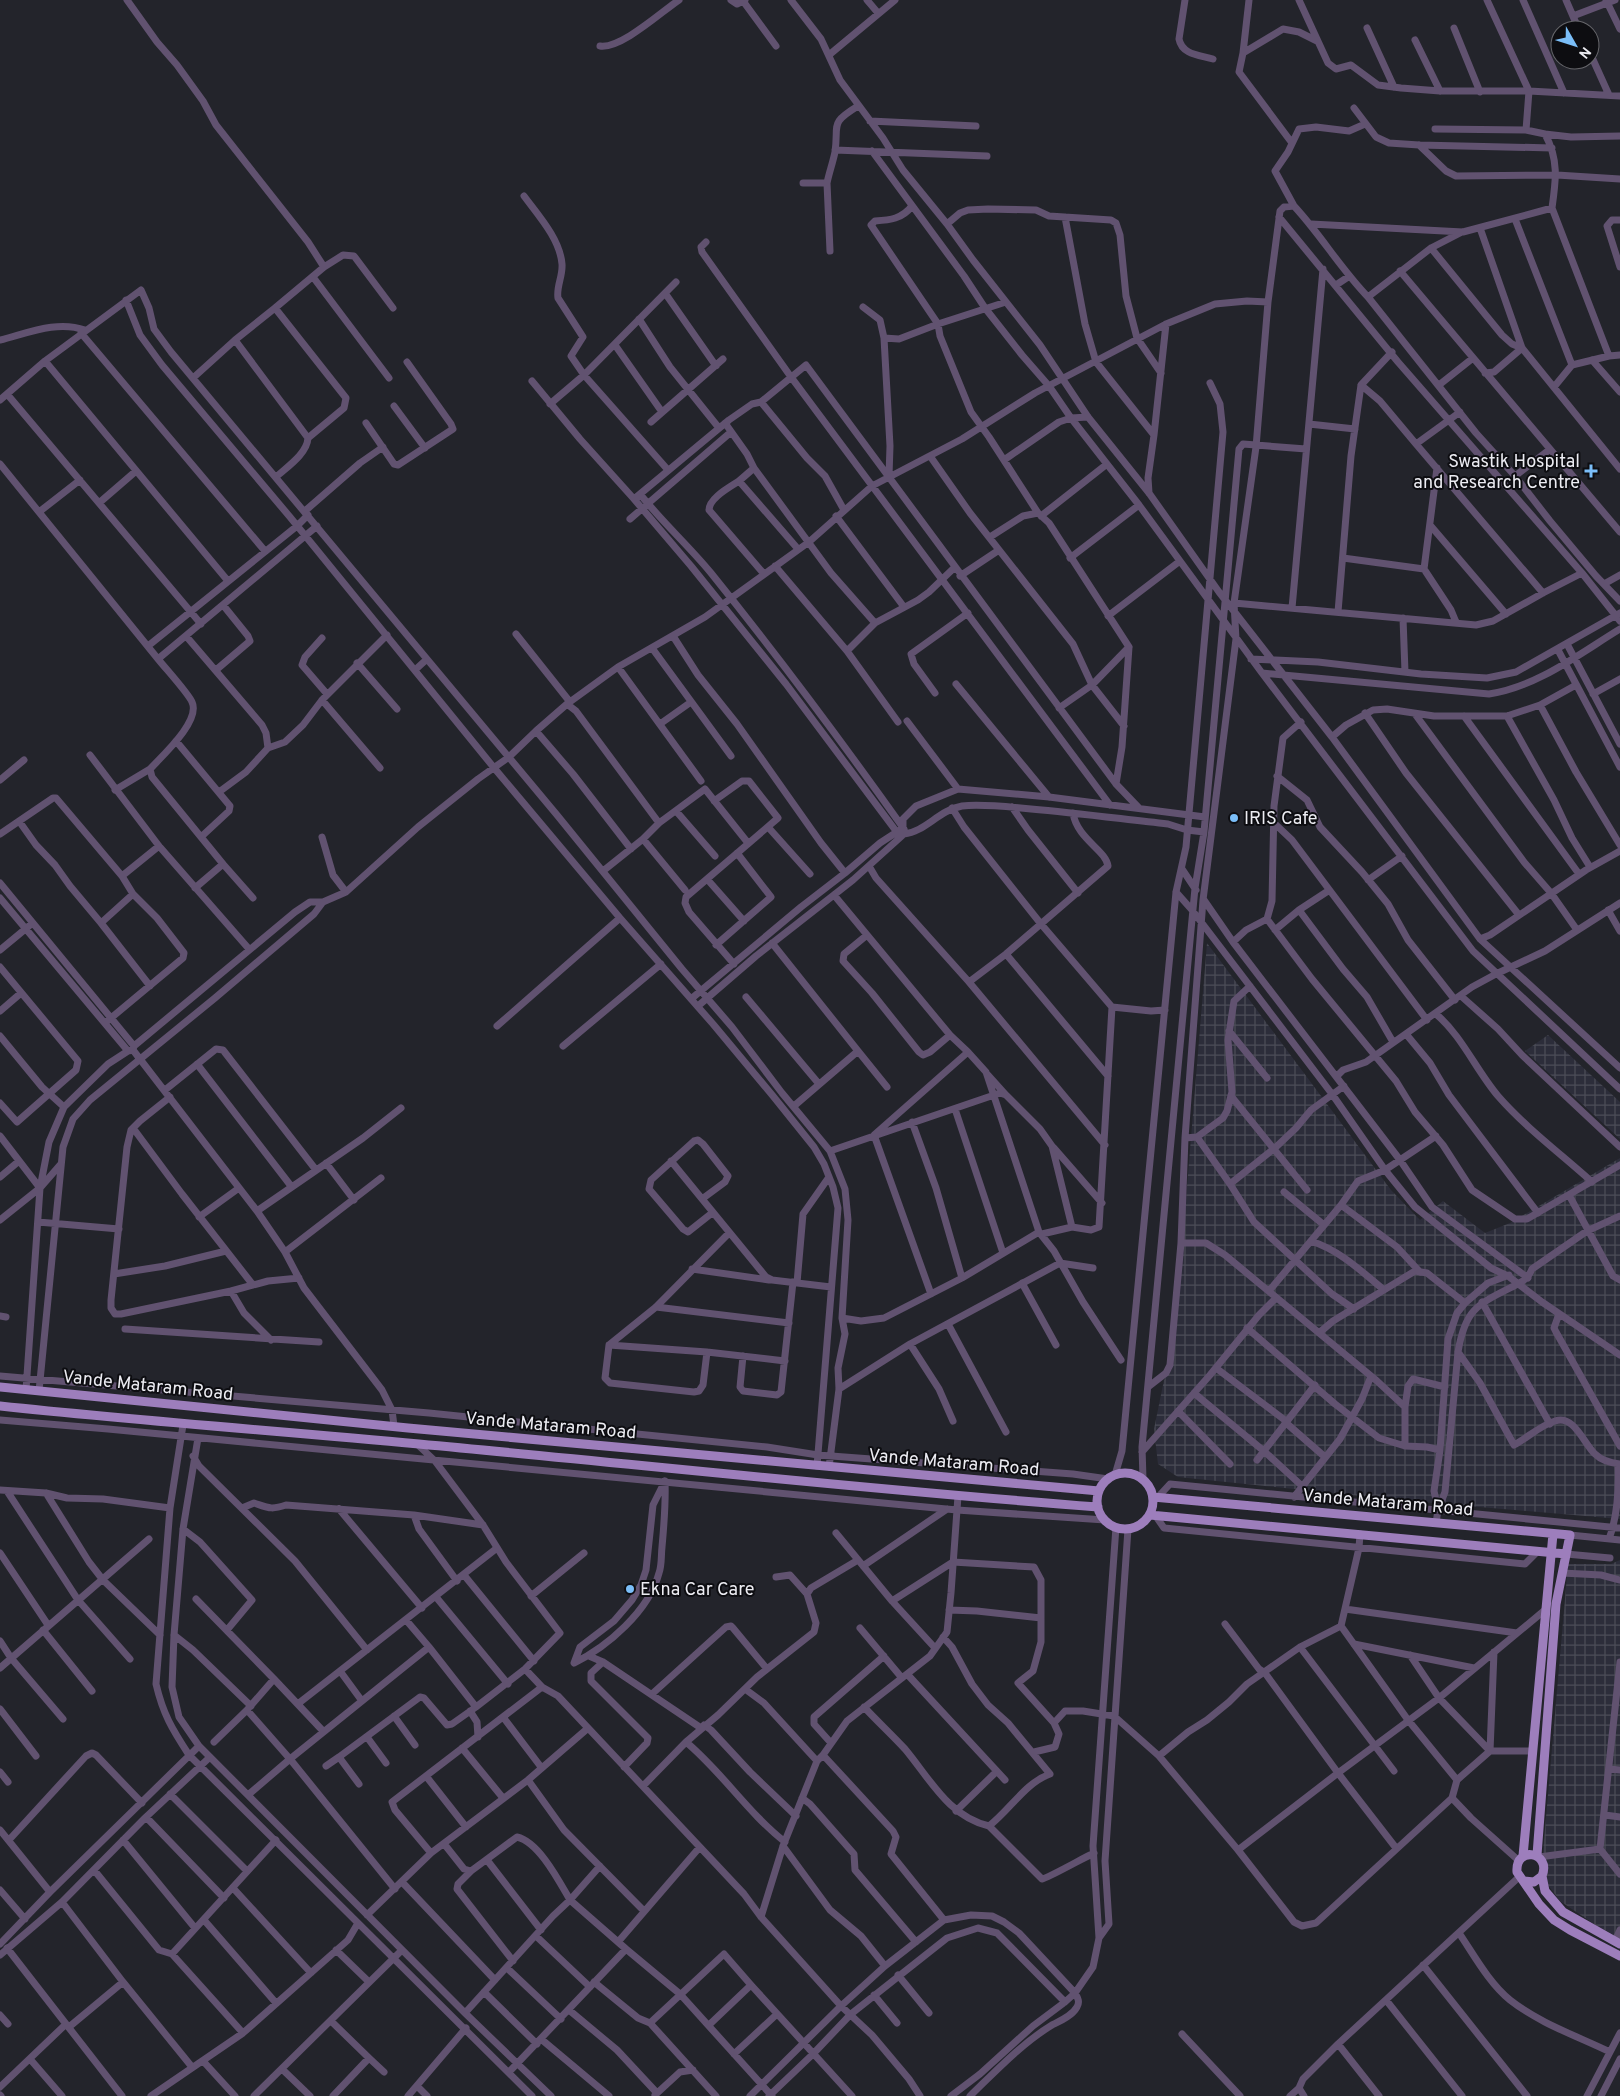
<svg xmlns="http://www.w3.org/2000/svg" width="1620" height="2096" viewBox="0 0 1620 2096" font-family="Overpass,sans-serif">
<defs>
<pattern id="industrial-grid" width="8" height="8" patternUnits="userSpaceOnUse" patternTransform="scale(1.25)"><rect width="8" height="8" fill="#2c2d3a"/><path d="M0 4h8M4 0v8" fill="none" stroke="#4b4c57"/></pattern>
</defs>
<rect width="100%" height="100%" fill="#23242b"/>
<path fill="url(#industrial-grid)" d="M1207 943 1391 1190 1420 1220 1443 1201 1485 1233 1510 1223 1620 1158V1519L1409 1501 1178 1477 1158 1464 1154 1429 1164 1380 1172 1369Z
M1548 1035 1620 1102V1139L1525 1051Z
M1620 1560V1938L1597 1926 1560 1901 1545 1881 1543 1852 1568 1564H1611Z"/>
<g fill="none" stroke-linecap="round" stroke-linejoin="round">
<path stroke="#615270" stroke-width="7" d="M127 0 157 42 177 65 203 101 216 125 308 242 324 267 275 308 346 398 344 408 308 438C307 454 287 467 276 477
M731 0 737 4 745 0
M791 0 821 39 840 80 883 138 903 170 947 224 973 260 1040 345 1088 417 1149 493 1219 592 1332 737 1480 939 1620 1068
M867 0 878 13
M1185 0 1179 39C1182 55 1200 55 1213 59
M1299 0 1328 63 1336 69 1351 65 1378 85 1401 88 1440 91H1529L1620 96
M1523 0 1564 93
M1566 0 1579 30
M1606 0 1620 29
M743 1 776 46
M1573 16 1615 0
M1367 28 1394 87
M1454 28 1480 92
M1415 40 1440 91
M600 46C621 49 661 12 679 0
M1243 53 1249 0
M1590 53 1609 95
M829 55 895 0
M1354 108 1376 137 1389 143 1419 145 1552 148
M870 121 976 126
M1435 129 1526 130
M1545 134 1571 137 1620 136
M1292 143 1239 72 1243 53 1283 29 1299 32 1317 41
M1419 145 1446 171 1456 176 1557 175 1620 179
M835 150 987 156
M872 151 964 276 985 308 1022 355 1049 386 1071 418 1139 505 1262 673 1489 694C1537 687 1579 654 1620 629
M803 183H827C829 173 833 162 835 152 839 123 829 124 858 106
M827 183 830 251
M524 196C538 215 560 239 562 264 563 276 556 287 558 298L583 337 571 356 584 375 668 470
M912 206C902 219 890 220 875 221L871 225 938 324 1006 302
M1294 206 1275 171 1288 152 1299 129 1316 127 1349 131 1365 124
M1552 208 1609 356
M1065 217 1085 324 1096 362 1154 435 1148 478 1149 493
M1279 217 1398 362 1582 573 1620 621
M1515 219 1572 365
M1620 220H1612L1607 226 1620 267
M947 224 960 213 968 210 988 209 1036 210 1049 216 1111 220 1116 223 1120 235 1126 296 1137 338 1161 373
M1311 224 1463 232 1552 208C1556 180 1559 160 1545 134L1526 130 1529 91 1487 0
M1480 228 1522 348 1620 469
M706 242 701 247 702 252 791 377 1110 805
M1431 248 1502 335 1512 344 1522 348 1494 372 1485 373
M324 267 343 255 354 256 393 308
M1400 271 1620 532
M313 277 389 378
M1336 285 1348 277
M665 293 716 366
M1368 297 1431 248 1462 232
M126 300 140 335 162 365 290 517 495 769 620 918 713 1024 773 1096 814 1147 824 1164 833 1187 838 1208 817 1466
M863 307 880 320 884 338
M275 308 235 340 308 438
M639 319 670 367 719 428
M81 333 265 551
M0 340C28 333 57 320 85 330
M615 345 662 412
M1592 360 1620 392
M45 361 228 581
M193 378 235 340
M532 381 580 439 634 499 729 420 752 404 761 402 806 365 1116 784 1139 808
M1361 385 1380 401 1416 444 1460 412
M1439 385 1473 358
M1554 387 1572 365 1609 356 1620 355
M7 394 201 624
M0 400 45 361 141 290 149 308 154 329 171 352 557 815 682 969 732 1027 782 1093 830 1151 845 1189 848 1220 842 1318 845 1334 838 1368 839 1389 829 1467
M761 402 807 458 825 476 844 510
M550 404 584 375 676 282
M394 406 425 448
M651 422 723 359
M366 423 394 464 398 465 453 429 451 424 407 362
M725 423 747 454 754 468 831 573 875 623
M1309 424 1355 429
M1154 435 1166 324
M1416 444 1543 593
M930 456 970 513 1073 644 1092 685 1124 726
M1004 460 1059 422 1071 418 1088 417
M0 464 158 659
M889 476 890 446 884 338 899 339 938 324 940 336 971 412 989 437 1038 513 1049 523 1129 647 1122 747 1116 784
M1515 476 1549 450
M739 481 754 468
M640 494C662 522 689 546 711 573 778 656 842 742 904 829
M634 499 691 566 786 684 899 835
M99 503 136 471
M305 511 360 463 383 447
M39 512 80 480
M836 516 904 607
M1041 516 1107 464
M630 519 731 432
M1430 525 1506 614
M990 537 1023 516 1038 513
M1070 558 1139 505
M1343 558 1424 569 1437 468
M775 566 847 651 875 623 918 600 929 592 955 567
M1424 569 1451 610 1456 622
M764 574 709 510C709 498 730 487 739 481L798 549
M960 576 999 550
M1604 584 1620 575
M1234 603 1476 625 1493 621 1543 593 1582 573
M1292 608 1323 269
M1338 612 1351 456 1361 385 1392 352
M1108 616 1180 561
M1403 618 1405 672
M516 634 570 702
M186 636 262 725 266 733 268 748 285 742 303 725 322 700 387 635
M673 636 698 675 737 724 821 843 845 873
M322 638 305 657 302 665 327 694
M1567 644 1620 744
M148 646 297 526 308 515
M652 648 731 756
M1558 650 1620 767
M847 651 898 722
M1251 659 1318 662 1421 674 1487 678 1516 672 1620 613
M357 663 397 709
M618 667 701 781
M216 670 250 641 248 636 223 605
M415 670 427 659
M1262 673 1473 951 1620 1089
M956 684 1049 797
M935 693 914 664 911 654 968 613
M1593 694 1620 679
M322 700 380 768
M567 704 576 711 659 823
M1540 705 1576 685
M1059 708 1092 685 1129 647
M1365 713 1406 773 1519 915
M1415 714 1524 862 1551 893 1577 930
M1464 716 1579 874
M1507 716 1554 800 1572 838 1590 867
M907 721 958 789
M660 724 691 702
M536 731 573 774 631 849
M1332 737 1346 725 1373 710 1387 709 1434 716H1507L1540 705 1576 772 1620 845
M176 741 230 806 229 811 201 837
M90 755 159 846 249 949
M1277 776 1307 800 1320 827 1362 872 1388 904 1408 940 1455 1000
M0 780 24 760
M115 790 150 769
M219 792 246 772 268 748
M714 801 742 781H749L778 818 686 897 685 903 689 912 734 964
M1012 807 1028 830 1078 893
M952 808 964 827 1041 924 1112 1007 1151 1011 1165 1010
M676 811 715 856
M1073 813C1077 839 1106 850 1108 866L1006 954 969 982 1105 1145
M19 821 36 845 55 865 70 886 101 923 150 986
M1273 822 1292 840 1427 1020
M768 827 810 874
M0 834 53 798H56L122 876 159 846
M322 837 333 875 346 892
M643 839 659 823 705 789 748 843
M223 864 253 898
M869 866 876 878 969 982
M1182 869 1196 890
M603 871 643 839 685 890
M707 879 744 921
M1368 880 1402 856
M0 883 134 1046
M195 888 223 864 152 777 150 769C162 756 201 721 192 702 188 693 166 669 158 659L317 526
M1176 892 1192 910 1332 1094 1385 1170 1415 1207 1491 1268 1508 1276 1542 1302 1620 1355
M834 895 950 1035 930 1052 923 1055 919 1052 872 993 843 961 844 954 867 935
M0 898 128 1051
M1204 900 1233 942 1400 1160 1432 1207 1528 1278
M1299 910 1343 969 1367 997 1393 1042
M1608 910 1620 931
M1267 919 1312 979 1396 1081 1415 1112 1443 1145 1472 1190 1515 1219H1527L1620 1165
M101 923 133 894
M1275 930 1299 910 1328 891
M1480 939 1490 935 1586 870 1620 851
M1233 942 1246 930 1267 919 1272 901 1274 806 1283 738 1301 722
M772 943 858 1051 794 1106
M716 945 771 897 737 853
M0 950 29 926
M1006 954 1108 1076
M0 967 78 1061 76 1070 17 1122 0 1103
M1250 986 1234 1001 1228 1040 1232 1092 1227 1111 1223 1118 1197 1137 1185 1138 1181 1243H1206L1225 1255 1377 1381 1405 1407 1408 1386 1413 1379 1445 1387
M1461 996 1498 1029 1522 1055 1620 1147
M746 997 819 1084
M691 999 801 907 845 873 880 843 903 828V819L916 806 958 789 1049 797 1205 817
M698 1006 756 956 853 880 904 834C925 832 939 810 962 806 979 804 1012 807 1031 809 1077 813 1122 819 1168 824L1187 830 1204 832
M0 1011 21 993
M1436 1014C1462 1036 1476 1070 1498 1096 1526 1128 1561 1154 1592 1182
M105 1023 183 958 184 953 157 918 133 894 122 876
M497 1026 620 918
M1229 1031 1267 1078
M1406 1034 1430 1063 1449 1095 1538 1213
M950 1035 968 1052
M0 1036 42 1087 64 1107
M563 1046 661 964
M133 1050 257 1211 285 1252 304 1288 382 1390 392 1410 394 1426
M858 1051 887 1087
M197 1064 291 1186
M988 1075 1006 1095
M1337 1076 1343 1070 1366 1062 1472 987 1496 974 1545 951 1620 903
M165 1090 216 1049 223 1050 316 1170
M1231 1096 1307 1190
M170 1097 140 1121 131 1130 127 1147 111 1300V1308L115 1314H121L231 1291 268 1281 299 1278
M955 1109 1003 1253
M912 1122 936 1188 962 1278
M133 1128 182 1194 253 1285
M0 1136 40 1188
M1197 1137 1230 1184 1254 1222 1332 1294 1354 1309
M1185 1138 1203 900 1236 639 1234 603 1256 447 1268 302
M1054 1148 1102 1203
M830 1151 1000 1093 1006 1095 1040 1129 1052 1146 1072 1227
M671 1161 766 1277 772 1280 831 1287
M326 1163 354 1200
M0 1177 19 1161
M1230 1184 1276 1147 1296 1128 1311 1110 1344 1086
M1284 1192 1324 1225
M1569 1195 1613 1276 1620 1280
M702 1199 725 1182 728 1176 703 1144 698 1140 694 1141 651 1180 649 1189 683 1229 688 1232 712 1213
M1341 1205 1358 1181 1385 1170 1436 1136
M257 1211 363 1138 401 1108
M199 1217 239 1188
M0 1220 40 1188 60 1165
M38 1222 119 1229
M1042 1234 1072 1227 1091 1230 1099 1227 1112 1007
M1311 1241C1341 1251 1361 1271 1384 1290
M285 1252 381 1178
M692 1269 769 1280
M114 1274 165 1266 226 1251
M797 1283 803 1214 829 1177
M1022 1283 1056 1345
M231 1291 244 1313 271 1340
M1269 1291 1341 1205 1397 1247 1420 1272
M931 1294 874 1135 968 1052 986 1072 1039 1232 1054 1251 1083 1302 1121 1360
M1482 1302 1550 1424
M656 1307 789 1323
M1559 1314 1554 1328 1556 1332 1620 1446
M0 1316 6 1317
M842 1318 861 1321 884 1318 962 1278 1039 1232
M948 1324 1006 1432
M1247 1328 1335 1404 1379 1438 1405 1446 1427 1447 1440 1450
M125 1329 319 1342
M1319 1333 1333 1321 1415 1271 1427 1273 1465 1303
M910 1344 939 1389 953 1421
M609 1345 707 1352 785 1361
M707 1352 703 1385 699 1391 694 1392 610 1383 605 1378 609 1345 656 1307 729 1233
M1458 1352 1480 1383 1514 1445C1527 1438 1541 1425 1555 1421 1574 1414 1584 1444 1595 1454 1601 1460 1611 1463 1620 1464
M743 1356 740 1387 743 1391 777 1395 781 1392 793 1282
M1216 1368 1286 1421
M0 1376 429 1413 767 1447 818 1455 1073 1474 1108 1479
M1148 1387 1166 1373 1170 1365 1181 1243
M839 1389 910 1344 1060 1263 1093 1268
M26 1390 40 1188 49 1142 64 1107 108 1064 128 1051 133 1050 134 1046 295 912 310 902H323
M39 1391 63 1147 73 1119 90 1100 215 998 314 914 323 902 346 892 418 827 478 779 509 757 536 731 567 704 618 667 705 617 809 542 872 486 962 439 1035 393 1166 324 1215 304 1247 301 1268 302 1280 211 1284 207 1294 206C1321 235 1340 268 1368 297L1476 433 1515 476 1550 521 1596 576 1620 601
M1194 1393 1265 1452 1302 1486
M1405 1407V1446
M1178 1411 1230 1464
M0 1420 108 1429 957 1510 958 1496
M1285 1422 1325 1457
M183 1425 170 1508 156 1684C163 1714 172 1729 189 1755L532 2096
M198 1438 183 1529 174 1635 172 1687 179 1717 199 1746 465 2013 551 2096
M1142 1452 1210 1375 1259 1315 1276 1298
M193 1456 199 1466 295 1561 367 1650
M1257 1460 1315 1385
M1115 1475 1122 1451 1176 892 1186 847 1223 432 1220 404 1210 383
M1143 1479 1142 1447 1195 888 1204 832 1239 449 1243 444 1306 449
M665 1481C666 1504 664 1524 662 1547 661 1555 662 1565 659 1573 649 1611 607 1647 574 1663L580 1647 614 1621 632 1600 641 1585 646 1570 653 1505Z
M0 1490 46 1493 67 1498 103 1499 170 1508
M7 1491 78 1600 130 1659
M46 1493 89 1562 103 1580 160 1635
M1158 1497 1170 1484 1620 1528
M1294 1497 1340 1439 1362 1399 1371 1376
M242 1508 254 1503C269 1508 271 1510 286 1505L414 1515 483 1525
M339 1509 422 1608
M1438 1509 1434 1491 1440 1450 1448 1339 1457 1313 1465 1303 1488 1283 1509 1275
M414 1515 419 1529 457 1581
M1155 1515 1164 1528 1525 1564 1537 1552
M1436 1523 1438 1510 1445 1492 1458 1352C1465 1310 1476 1305 1512 1287 1522 1282 1528 1279 1532 1269L1587 1231 1620 1216
M183 1529 200 1542 252 1600 227 1630
M836 1533 892 1601 935 1648
M1360 1534 1359 1548 1341 1626 1408 1720 1457 1780
M1570 1535 1620 1540
M1609 1539C1618 1515 1619 1489 1618 1464
M0 1553 48 1625
M1566 1554 1610 1558
M863 1566 947 1509
M1562 1573 1601 1575 1620 1580
M464 1575 534 1661
M776 1577 790 1575 807 1594
M531 1596 584 1553
M436 1597 508 1684
M196 1599 274 1679
M892 1601 953 1562 1034 1567 1041 1580V1642L1033 1671 1018 1683 1054 1723 1065 1711H1083L1114 1716 1159 1756 1238 1850 1294 1922 1302 1926 1316 1923 1452 1798 1457 1780 1490 1751H1533
M1345 1609 1517 1633
M949 1610 977 1611 1041 1618
M406 1620 429 1647
M1225 1624 1259 1669 1265 1673 1338 1773 1439 1698 1545 1610
M860 1628 902 1678
M43 1630 92 1691
M174 1635 193 1650 251 1706
M0 1641 11 1658 63 1719
M1354 1644 1474 1668
M1300 1647 1394 1771
M1410 1655 1439 1698 1490 1751
M589 1656 603 1662 701 1728
M603 1662 591 1673V1681L648 1738 647 1743 624 1767
M0 1668 149 1539
M525 1669 542 1687 558 1696 744 1894 761 1917 841 2006 872 2035 909 2079 920 2096
M340 1671 362 1701
M907 1674 1005 1780
M745 1689 764 1703 817 1761
M652 1694 726 1627 731 1626 733 1628 767 1669
M299 1703 497 1548
M864 1707C877 1721 892 1735 905 1749 930 1779 949 1817 989 1826 1010 1810 1025 1783 1050 1774L1008 1723 988 1705 972 1684 952 1647 943 1637
M0 1709 36 1756
M247 1710 274 1679 323 1731
M470 1711 477 1722 478 1737
M394 1716 415 1745
M503 1717 541 1767
M704 1725 711 1730 750 1772 796 1816
M367 1737 386 1763
M214 1742 247 1710 290 1759 429 1647 476 1707 525 1669 560 1633 506 1562 483 1525 435 1461 417 1444
M686 1742C722 1772 748 1813 785 1842
M831 1743 814 1724V1717L884 1656
M462 1748 503 1798
M1490 1751 1494 1652
M1034 1752 1055 1747 1059 1734 1054 1723
M823 1755 893 1831 896 1837 891 1854 944 1920
M1159 1756 1188 1732 1207 1720 1229 1702 1247 1684 1300 1647 1341 1626
M326 1766 339 1757
M1609 1769 1620 1770
M0 1772 8 1782
M426 1776 466 1827
M528 1780 564 1830 644 1911
M359 1784 339 1757 420 1697 424 1698 447 1725 452 1724 476 1707
M643 1786 686 1742 718 1715 757 1677 814 1632 816 1623 807 1594 811 1588 858 1560
M170 1794 247 1871
M248 1795 290 1759 395 1889
M802 1798 810 1804 854 1854 855 1870 916 1942
M1452 1798 1471 1818 1518 1860
M956 1811 996 1772
M1605 1815 1620 1817
M146 1817 224 1898
M989 1826 1042 1879C1048 1878 1085 1857 1094 1853
M0 1830 50 1892
M9 1840 86 1756 92 1753 96 1755 142 1803
M123 1840 195 1928
M445 1845 464 1869 471 1871 517 1837C539 1842 559 1881 570 1900L600 1866
M783 1846 830 1910 861 1936 885 1966
M1600 1849 1620 1874
M1238 1850 1338 1773 1396 1848
M431 1853 395 1810 392 1802 542 1687
M1539 1857 1600 1849 1620 1662
M487 1860 541 1930
M94 1870 159 1950 172 1954 276 1840
M471 1871 458 1884 457 1889 513 1961
M402 1882 495 1980
M233 1888 311 1973
M0 1890 25 1919
M62 1902 123 1982 192 2067
M367 1915 431 1853 528 1780 587 1729
M761 1917 783 1846 817 1761 823 1755 847 1721 930 1656 947 1632 951 1593 957 1510 1105 1520
M204 1920 276 2003
M1459 1933C1474 1955 1489 1983 1510 2000 1539 2023 1577 2036 1610 2052
M536 1936 590 1987
M1099 1938 1109 1924 1105 1861 1128 1529
M1615 1941 1620 1930
M0 1944 50 1892 199 1746
M7 1948 66 2024
M626 1949 680 1994 772 2096
M336 1950 369 1982
M172 1954 243 2033
M0 1955 62 1902 145 1818 210 1757
M1423 1965 1527 2096
M507 1968 561 2019
M898 1975 929 2013
M594 1982 638 2018 650 2023 716 2096
M484 1992 537 2044
M874 1995 897 2023
M1386 2000 1462 2096
M569 2010 617 2050 657 2093
M465 2013 553 1916 570 1900 618 1942
M0 2015 8 2024
M331 2021 369 2058 333 2096
M650 2023 724 1954 751 1985
M709 2025 751 1985 852 2096
M69 2027 123 1982
M1182 2034 1240 2096
M541 2039 609 2096
M1338 2044 1379 2096
M734 2054 777 2014
M369 2058 384 2072
M30 2059 62 2096
M203 2061 235 2096
M282 2069 310 2096
M509 2072 626 1949 618 1942 699 1848
M417 2086 427 2096
M0 2087 66 2024 122 2096
M0 2095 1 2096
M655 2095 680 2072 693 2070
M151 2096 243 2033 348 1940 358 1923
M254 2096 402 1950
M408 2096 466 2028
M750 2096 841 2006 885 1966 944 1920 971 1915 992 1916 1004 1922 1019 1933 1075 1993C1078 1998 1080 2002 1077 2007 1072 2016 1060 2021 1052 2025 1021 2044 996 2071 970 2096
M769 2096 813 2054 851 2014 947 1938 978 1928 997 1933 1065 2002
M951 2096 980 2074 1033 2026 1065 2002 1075 1993 1093 1967 1099 1938 1093 1846 1116 1527
M1290 2096 1299 2088
M1304 2096 1299 2088 1303 2079 1338 2044 1519 1877
M1587 2096 1620 2033
M1601 2096 1620 2059"/>
<path stroke="#9d7ebc" stroke-width="9" d="M0 1387 408 1428 1099 1491
M0 1406C140 1421 280 1431 419 1444 646 1465 871 1490 1098 1507
M1097 1501a28 28 0 1 1 56 0a28 28 0 1 1-56 0Z
M1153 1497 1570 1535 1556 1604 1537 1855
M1150 1515 1566 1554
M1523 1856 1553 1534
M1542 1876 1545 1891 1563 1912 1620 1944
M1524 1881 1534 1882 1542 1876C1552 1852 1515 1845 1517 1872L1539 1904 1554 1920 1570 1930 1620 1956"/>
</g>
<g fill="#7bbef8" stroke="#0d0d11" stroke-width="2">
<path d="M1588.5 463.5h5v5h5v5h-5v5h-5v-5h-5v-5h5z"/>
<circle cx="1234" cy="818" r="5"/>
<circle cx="630" cy="1589" r="5"/>
</g>
<g text-anchor="middle" stroke-width="4" stroke-linejoin="round" paint-order="stroke">
<g font-size="18" fill="#ececf2" stroke="#0d0d11" text-anchor="start">
<text x="1580" y="467" text-anchor="end">Swastik Hospital<tspan x="1580" dy="21">and Research Centre</tspan></text>
<text x="1244" y="824">IRIS Cafe</text>
<text x="640" y="1595">Ekna Car Care</text>
</g>
<g font-size="18" fill="#ececf2" stroke="#0d0d11">
<text transform="translate(148 1385) rotate(6)" y="6">Vande Mataram Road</text>
<text transform="translate(551 1425) rotate(5)" y="6">Vande Mataram Road</text>
<text transform="translate(954 1462) rotate(5)" y="6">Vande Mataram Road</text>
<text transform="translate(1388 1502) rotate(5)" y="6">Vande Mataram Road</text>
</g>
</g>
<g transform="translate(1575 45) rotate(129)"><circle r="24" fill="#0d0d11" stroke="#66666b"/>
<path d="M0-4L9 19L0 12L-9 19Z" fill="#7bbef8"/>
<text y="-8" font-size="14" font-weight="bold" text-anchor="middle" fill="#ececf2">N</text>
</g>
</svg>
